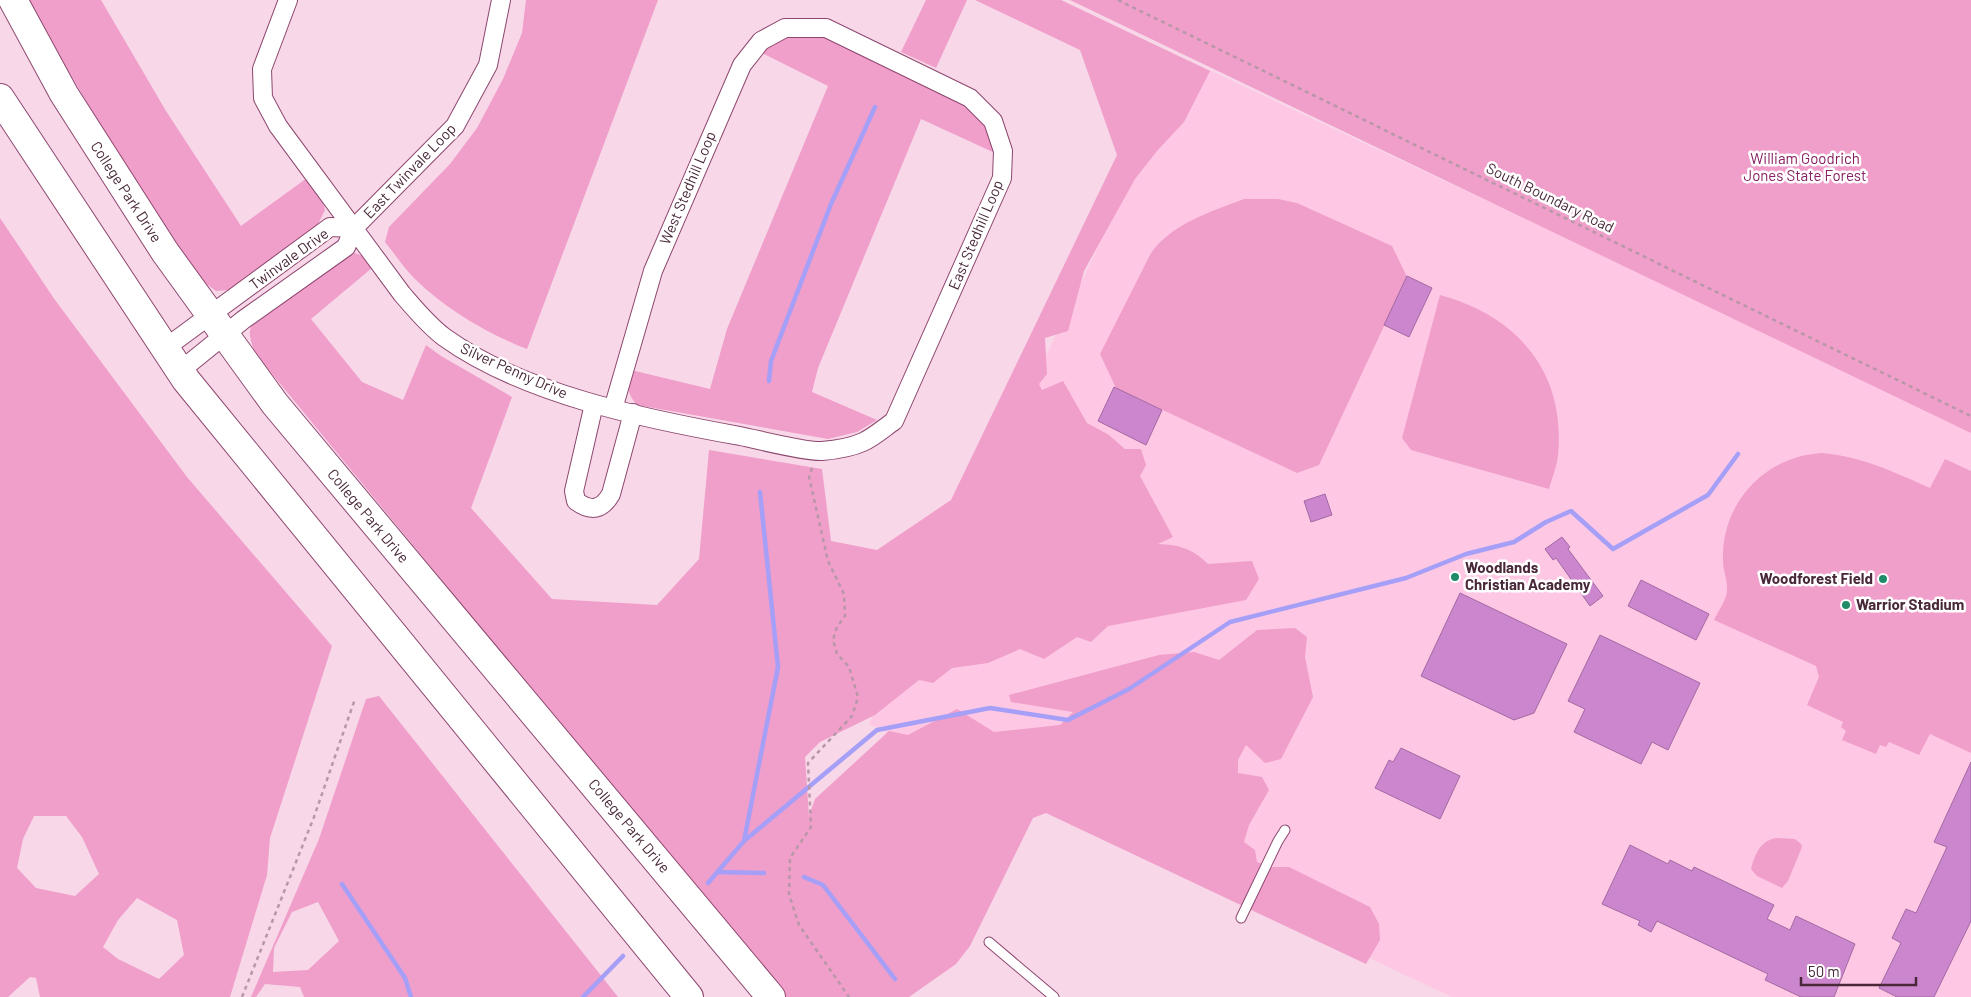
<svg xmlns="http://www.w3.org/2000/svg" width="1971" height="997" viewBox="0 0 1971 997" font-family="Barlow,sans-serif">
<rect width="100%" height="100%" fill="#f8d7e8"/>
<path fill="#fec8e4" d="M1188 60 1971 429V997H1452L869 724Z"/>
<path fill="#f09eca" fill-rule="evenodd" d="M27 0H101L166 111 241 226 307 178 323 203 325 210 318 224 230 290 216 291 205 283 204 285 118 156Z
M526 0H658L527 349C486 333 445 309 414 278 403 267 395 254 385 242L389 227 450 164 477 128 503 79 522 33Z
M926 0H967L936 68 901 52Z
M975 0H1061L1210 71 1184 122 1157 151 1135 179 1084 271 1068 331 1045 338 1047 374 1039 384 1042 390 1063 381 1087 423 1109 435 1125 449H1141L1146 465 1140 476 1173 537 1158 544C1179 545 1192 548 1208 564L1252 561 1259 579 1246 600 1108 626 1091 642 1077 637 1044 659 1020 649 988 663 952 668 933 683 919 680 875 715 820 742 805 757 809 816 815 799 889 731 908 735 957 709 994 732 1060 725 1073 712 1011 702 1009 695 1159 655 1194 652 1219 660 1257 630 1295 628 1307 637 1305 657 1313 697 1281 759 1265 763 1246 745 1238 760V773L1262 777 1269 790 1249 825 1244 842 1255 850 1257 862 1271 867H1289L1370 907 1379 924 1380 940 1366 964 1046 813 1033 818 970 946 956 964 909 997H785L254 352C251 338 245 331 257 319L352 252 363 256 372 268 311 319 362 382 403 400 426 345 441 356 512 397 471 508 552 599 657 605 699 559 709 450 822 469 831 541 877 550 951 500 1117 155 1080 50Z
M1070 0H1971V433Z
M813 32 968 104 990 130 995 153 921 119 818 368 812 392 877 420 857 432 828 439 637 405C626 393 627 384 631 370L710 389 727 329 828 86 758 51 782 34Z
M1244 199H1278L1297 203 1392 246 1407 277 1319 465 1297 473 1116 388 1100 354 1151 253C1173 223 1210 212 1244 199Z
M0 218 55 300 187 477 332 646 270 838 267 875 230 997H40L36 978 30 977 8 997H0ZM34 816H66L82 837 99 874 75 896 36 888 17 868 23 839ZM137 898 177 920 184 955 159 979 118 959 103 947 118 920Z
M1440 295C1518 316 1566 373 1558 455 1557 466 1552 478 1549 489L1411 450 1402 438Z
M1821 453C1861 456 1894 472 1930 488L1945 459 1971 471V753L1930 734 1919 755 1889 742 1886 747 1880 745 1876 754 1842 740 1846 731 1841 727 1843 722 1807 705 1819 677 1816 666 1714 620C1718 611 1728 598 1727 588 1727 579 1723 570 1723 561 1721 515 1750 472 1795 458 1803 455 1813 454 1821 453Z
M379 696 618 997H304L300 987 265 984 256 997H251L319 839 366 699ZM318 902 339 941 308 970 273 972 274 948 292 912Z
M1776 838 1795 839 1801 844 1802 847 1788 881 1782 888 1757 876 1751 869C1755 854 1760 841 1776 838Z"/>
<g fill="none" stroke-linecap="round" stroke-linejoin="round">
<path stroke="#a59ff7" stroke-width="4.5" d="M769 381 771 361 831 204 875 107
M744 841 877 730 990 708 1068 720 1129 689 1230 622 1406 578 1466 554 1514 542 1546 522 1571 511 1613 549 1708 495 1738 454
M717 872 764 873
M804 877 823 885 895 979
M708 883 744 841 778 667 760 492
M342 884 405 978 411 997
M583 997 623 956"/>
</g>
<path fill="#cc86cd" stroke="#a269a3" d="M1407 276 1432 288 1409 337 1384 325Z
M1114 387 1162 410 1146 445 1098 421Z
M1325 494 1332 515 1311 522 1304 501Z
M1562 537 1570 547 1568 549 1603 596 1590 606 1556 558 1553 560 1545 549Z
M1641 580 1709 614 1696 640 1628 606Z
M1460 593 1567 644 1534 713 1514 720 1421 676Z
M1600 635 1700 683 1668 750 1652 742 1641 764 1574 732 1585 709 1568 701Z
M1401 748 1460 776 1440 819 1375 788 1389 760 1393 762Z
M1971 762V921L1934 997H1897L1879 988 1901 943 1892 938 1906 909 1916 913 1947 847 1934 842Z
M1630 845 1668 864 1670 860 1692 871 1694 867 1774 905 1767 919 1790 930 1796 916 1855 944 1834 997H1801L1765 980 1768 974 1657 921 1651 932 1638 925 1640 921 1602 904Z"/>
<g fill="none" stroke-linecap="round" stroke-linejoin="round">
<g stroke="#8d476f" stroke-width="11">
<path id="lane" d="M1241 918 1278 841 1285 830
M989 942 1054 997"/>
</g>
<g stroke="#8d476f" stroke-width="20">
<path id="street" d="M288 0 262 69 263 98 278 126 402 294C415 309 428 325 444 337 523 394 645 419 740 436 760 440 805 452 822 451 834 450 852 447 863 442 874 437 884 428 894 421L1002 178 1003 151 993 121 970 98 826 28H785L761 41 742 65 653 271 613 409
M164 349 330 227 354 228
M180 371 243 320 346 247 354 228 455 126 488 65 501 0
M594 404 574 491 576 501C591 512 602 510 611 494L633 413"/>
</g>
<g stroke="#8d476f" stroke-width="30">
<path id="primary" d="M13 0 64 94 165 252 275 404 771 997
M0 98 186 380 689 997"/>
</g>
<path stroke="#b797a8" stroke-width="2.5" stroke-dasharray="4 4" stroke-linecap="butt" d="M1118 0 1971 416
M812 468 809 477 828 561 844 594 845 616 837 627 833 640 837 654 849 667 858 697 852 716 808 763 811 827 790 858 789 894 799 925 849 997
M242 997 314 817 355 699"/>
<use href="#lane" stroke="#fff" stroke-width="9"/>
<use href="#street" stroke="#fff" stroke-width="18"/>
<use href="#primary" stroke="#fff" stroke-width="28"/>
</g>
<g fill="#208b69" stroke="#fff" stroke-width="2">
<circle cx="1455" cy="577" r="5"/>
<circle cx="1883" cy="579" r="5"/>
<circle cx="1846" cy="605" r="5"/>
</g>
<g text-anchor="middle" stroke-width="5" stroke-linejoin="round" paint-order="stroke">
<g font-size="15" fill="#871e62" stroke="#fff">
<text x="1805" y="164">William Goodrich<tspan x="1805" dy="17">Jones State Forest</tspan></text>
</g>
<g font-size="15" fill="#482839" stroke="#fff">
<text transform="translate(410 171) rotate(-46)" y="5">East Twinvale Loop</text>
<text transform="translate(688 188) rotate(-67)" y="5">West Stedhill Loop</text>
<text transform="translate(126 192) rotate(57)" y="5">College Park Drive</text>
<text transform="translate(1550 198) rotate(26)" y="5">South Boundary Road</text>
<text transform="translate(976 235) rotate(-67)" y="5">East Stedhill Loop</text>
<text transform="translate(289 259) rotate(-36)" y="5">Twinvale Drive</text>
<text transform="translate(514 371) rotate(24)" y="5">Silver Penny Drive</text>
<text transform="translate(368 516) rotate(50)" y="5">College Park Drive</text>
<text transform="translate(629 826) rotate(50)" y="5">College Park Drive</text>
</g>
<g font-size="15" font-weight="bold" fill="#482839" stroke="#fff" text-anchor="start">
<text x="1465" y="573">Woodlands<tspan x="1465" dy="17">Christian Academy</tspan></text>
<text x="1873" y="584" text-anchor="end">Woodforest Field</text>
<text x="1856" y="610">Warrior Stadium</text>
</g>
</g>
<path d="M1801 977v8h115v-8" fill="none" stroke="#482839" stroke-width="2.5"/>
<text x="1808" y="977" font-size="15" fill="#482839" stroke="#ffffff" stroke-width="4" paint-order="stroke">50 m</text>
</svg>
